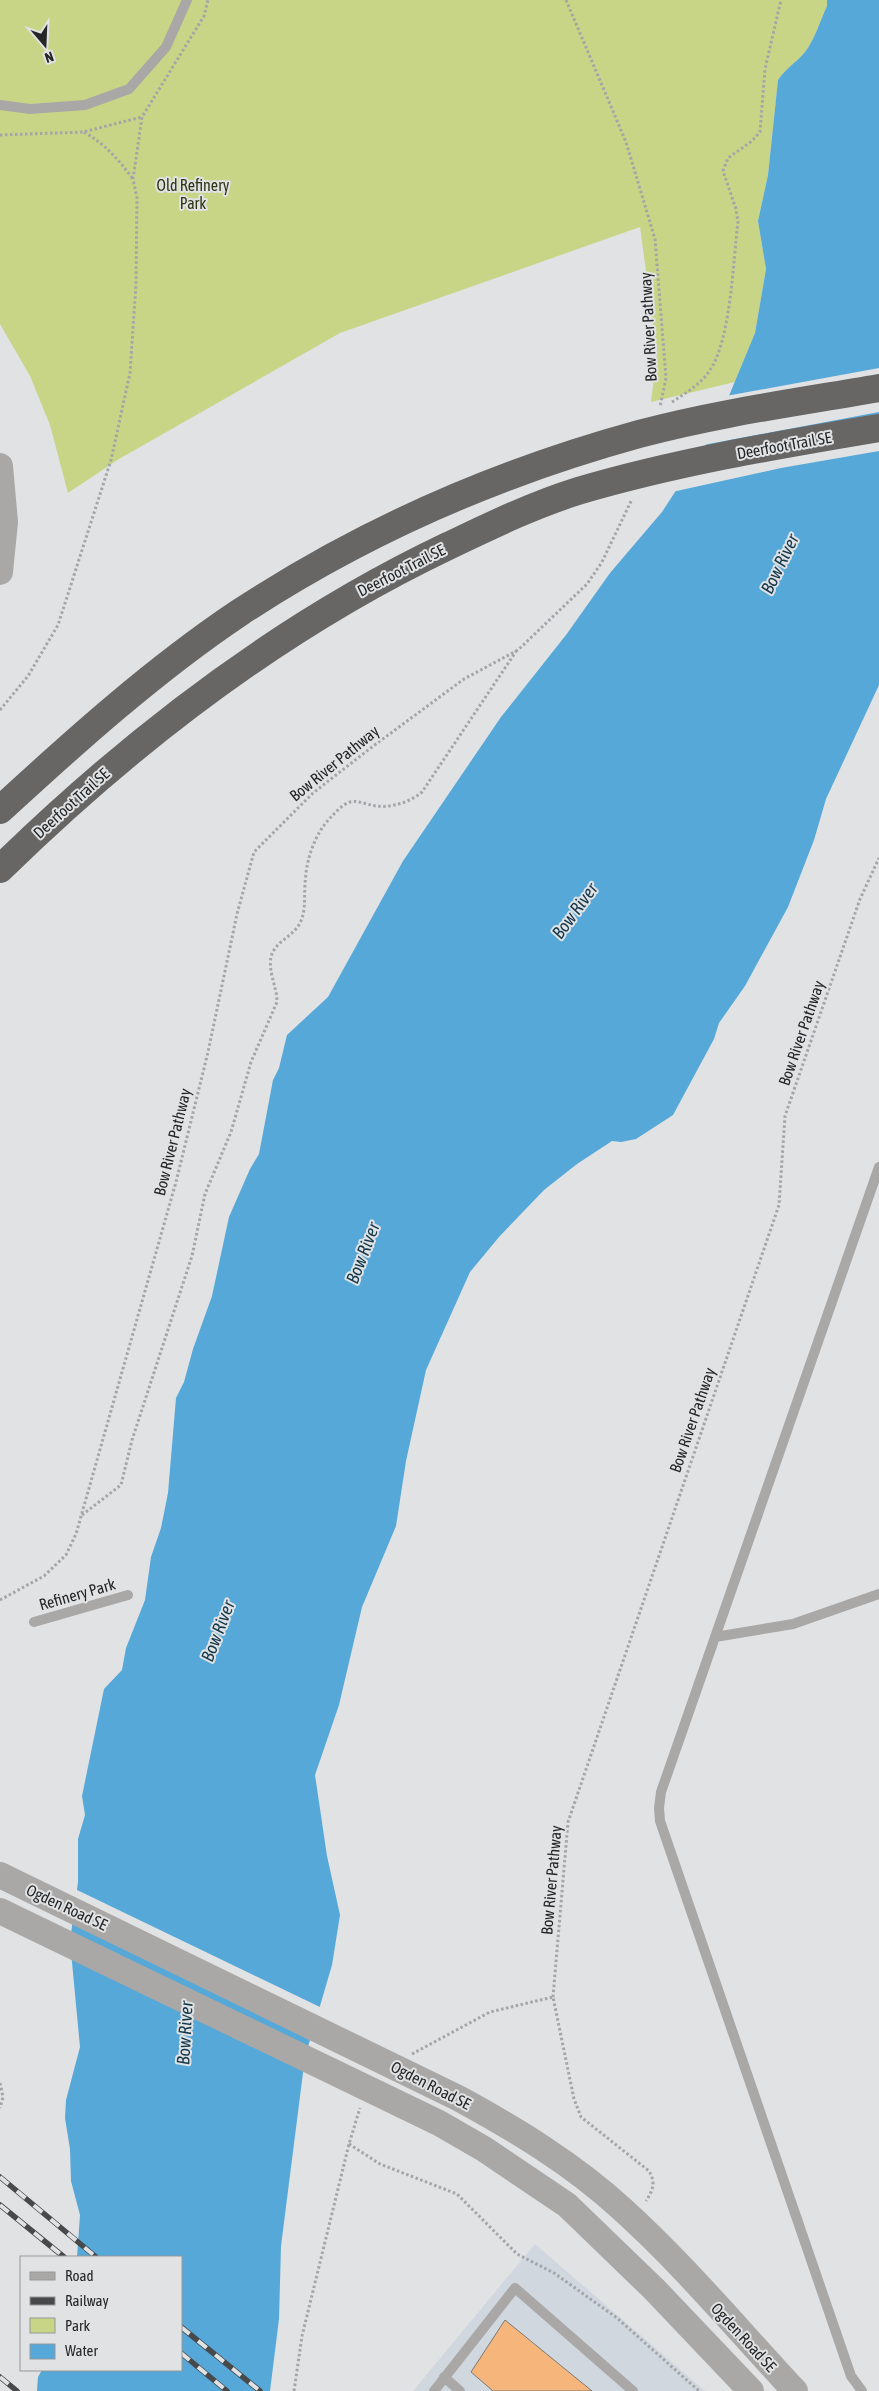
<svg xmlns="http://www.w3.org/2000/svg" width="879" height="2391" viewBox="0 0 879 2391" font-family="'Asap Condensed',sans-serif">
<rect width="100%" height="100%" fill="#e0e2e4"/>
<path fill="#d0d7df" d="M535 2244 705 2391H413Z"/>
<path fill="#c9d586" d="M0 0H827V6C820 21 815 39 805 52 797 62 786 68 778 80L768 175 758 221 766 269 755 333 735 382 651 402 657 352 640 227 340 333 119 459 68 493 50 425 30 376 0 324Z"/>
<path fill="#56a8d8" d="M827 0H879V685L826 799 814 840 788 907 745 986 719 1023 714 1039 673 1115 636 1139 621 1142 612 1141 577 1164 544 1190 499 1237 470 1272 426 1370 406 1461 396 1526 362 1607 339 1705 315 1775 327 1856 340 1915 332 1965 305 2057 281 2246 279 2319 270 2391H37L38 2377 42 2370H181V2257H77L80 2215 71 2181 70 2149 65 2118 66 2100 80 2047 70 1941 78 1882V1839L85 1815 82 1796 104 1689 122 1670 126 1648 145 1600 151 1557 161 1528 168 1493 176 1398 184 1382 193 1349 212 1296 229 1217 250 1169 259 1154 273 1080 279 1068 287 1035 328 997 403 861 501 717 566 635 610 573 662 512 714 432 755 333 766 269 758 221 768 175 778 80C786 68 797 62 805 52 815 39 820 21 827 6Z"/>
<path fill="#e0e2e4" d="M879 368V412L703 445 712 431 726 396Z
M879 416V451L781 468 672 492 700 450Z
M75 1889 322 2008 313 2039 70 1922Z"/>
<path fill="#f6b67b" stroke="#7a7977" d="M505 2320 592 2391H493L471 2372Z"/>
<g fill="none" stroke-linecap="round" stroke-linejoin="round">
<path stroke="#a3a5a7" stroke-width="3" stroke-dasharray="2.5 2.5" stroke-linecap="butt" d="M566 0 626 142 655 239 666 378 660 407
M84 132C105 144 118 159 133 179
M0 135 83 132 142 117
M672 402C686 393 701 384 710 370 731 339 733 261 738 222L736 209 723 171 728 158 752 141 760 132 765 69 781 0
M0 710 28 676 58 625 111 460 130 373 136 284 137 198 133 179 142 117 204 16 208 0
M82 1515 121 1485 132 1440 192 1256 205 1194 231 1132 251 1062 277 1002C277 987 268 972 271 957 275 941 293 937 300 923 306 911 304 898 305 885 306 860 314 834 332 816 337 811 343 804 350 802 359 800 367 805 376 806 392 808 410 802 422 792L517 650
M0 1600 44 1576 66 1555 76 1534 176 1182 208 1052 237 914 254 852 313 793 372 747 464 679 518 650 587 584 602 562 632 499
M553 1997 568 1822 779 1205 785 1116 860 899 879 858
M412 2054 490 2012 553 1997 574 2099 581 2117 649 2171C656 2183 653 2190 646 2201
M0 2083 3 2097 0 2108
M349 2144 380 2164 457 2194 517 2254 554 2273 617 2318 699 2391
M294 2391 302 2336 349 2144 360 2108"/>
<path stroke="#a9a8a7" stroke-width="10" d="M0 105 30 109 85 105 129 89 166 47 187 0
M34 1622 128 1595
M715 1637 793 1624 879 1594
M444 2377 460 2391
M434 2391 515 2288 633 2391
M862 2391 851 2376 660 1821 659 1808 661 1792 879 1167"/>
<path stroke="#a9a8a7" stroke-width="26" d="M0 466 5 522 0 572
M0 1875 458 2098C515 2129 573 2164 622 2209 684 2265 738 2330 795 2391
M0 1911 439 2123 484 2149 567 2205 654 2289 751 2391"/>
<path stroke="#676665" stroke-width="28" d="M0 810C75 741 154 670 239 613 362 532 497 473 639 434 717 413 799 402 879 388
M0 869C133 739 280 626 448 546 490 526 533 505 578 491 676 462 778 445 879 428"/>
<g stroke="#48494b" stroke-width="5.5">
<path id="rail" d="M0 2177 96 2257
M0 2205 64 2257
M181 2327 260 2391
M181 2353 227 2391
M0 2377 17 2391"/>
</g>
<use href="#rail" stroke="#e0e2e4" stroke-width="4" stroke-dasharray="11" stroke-linecap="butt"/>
</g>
<g text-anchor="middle" stroke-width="4" stroke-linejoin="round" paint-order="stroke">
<g font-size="16" fill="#2f3411" stroke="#e0e2e4">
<text x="193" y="191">Old Refinery<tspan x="193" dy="18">Park</tspan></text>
</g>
<g font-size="16" fill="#252627" stroke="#e0e2e4">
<text transform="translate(648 327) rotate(-93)" y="6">Bow River Pathway</text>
<text transform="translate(784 445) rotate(-10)" y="6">Deerfoot Trail SE</text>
<text transform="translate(401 570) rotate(-27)" y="6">Deerfoot Trail SE</text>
<text transform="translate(334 763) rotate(-39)" y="6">Bow River Pathway</text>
<text transform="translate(71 803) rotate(-42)" y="6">Deerfoot Trail SE</text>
<text transform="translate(801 1033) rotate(-71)" y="6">Bow River Pathway</text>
<text transform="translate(172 1142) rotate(-76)" y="6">Bow River Pathway</text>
<text transform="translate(692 1420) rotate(-71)" y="6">Bow River Pathway</text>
<text transform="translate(77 1594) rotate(-16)" y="6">Refinery Park</text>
<text transform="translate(551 1880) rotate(-85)" y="6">Bow River Pathway</text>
<text transform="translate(67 1907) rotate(25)" y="6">Ogden Road SE</text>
<text transform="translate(431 2085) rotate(27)" y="6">Ogden Road SE</text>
<text transform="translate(744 2337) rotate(47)" y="6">Ogden Road SE</text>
</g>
<g font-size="18" font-style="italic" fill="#14384c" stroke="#e0e2e4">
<text transform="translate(780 564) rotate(-64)" y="6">Bow River</text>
<text transform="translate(575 911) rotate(-54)" y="6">Bow River</text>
<text transform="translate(363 1253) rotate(-69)" y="6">Bow River</text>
<text transform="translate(218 1631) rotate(-69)" y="6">Bow River</text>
<text transform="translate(185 2033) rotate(-87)" y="6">Bow River</text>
</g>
</g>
<rect x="20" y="2256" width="162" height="115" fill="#e0e2e4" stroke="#959798"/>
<rect x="30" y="2272" width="25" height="8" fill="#a9a8a7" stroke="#959798"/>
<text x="65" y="2281" font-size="15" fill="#252627">Road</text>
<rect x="30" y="2297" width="25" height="8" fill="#48494b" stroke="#959798"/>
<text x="65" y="2306" font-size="15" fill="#252627">Railway</text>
<rect x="30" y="2318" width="25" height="15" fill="#c9d586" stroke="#959798"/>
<text x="65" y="2331" font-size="15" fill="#252627">Park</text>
<rect x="30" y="2344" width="25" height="15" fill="#56a8d8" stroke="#959798"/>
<text x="65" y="2356" font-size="15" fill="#252627">Water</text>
<g transform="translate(45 45) rotate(161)" stroke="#e0e2e4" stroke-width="4" paint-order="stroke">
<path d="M0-4L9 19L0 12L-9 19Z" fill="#252627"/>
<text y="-8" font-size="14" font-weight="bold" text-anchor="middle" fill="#252627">N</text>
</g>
</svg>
